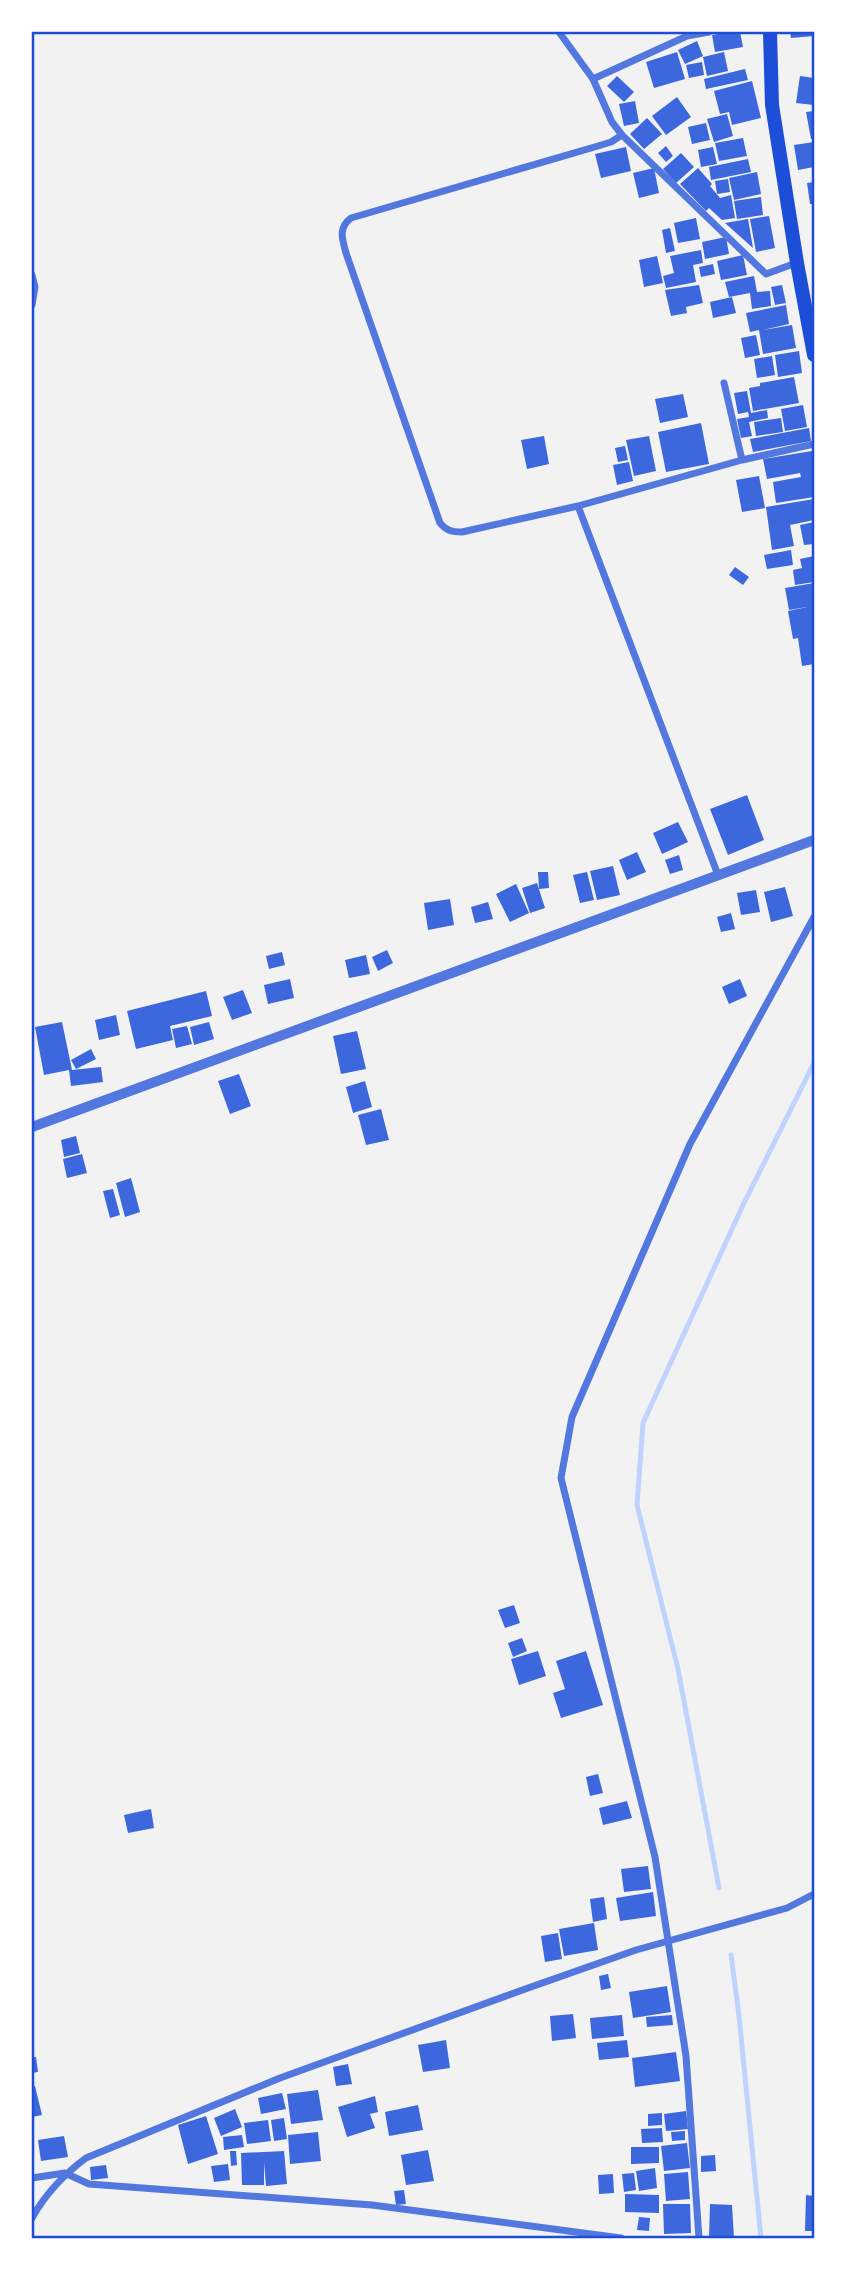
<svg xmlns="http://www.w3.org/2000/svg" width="846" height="2270" viewBox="0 0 846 2270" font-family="Arial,sans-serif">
<rect width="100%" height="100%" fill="#f2f2f2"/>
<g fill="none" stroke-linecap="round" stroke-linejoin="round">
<path stroke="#bfd3fe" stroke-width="5" d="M719 1888 678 1669 637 1505 643 1423 743 1205 814 1063
M731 1955 739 2016 761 2238"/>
</g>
<path fill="#3d67dc" d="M730 32H740L743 47 715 52 712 35Z
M790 32H814V36L791 38Z
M697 41 703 56 685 64 678 50Z
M677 52 685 79 654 88 646 62Z
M724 52 728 71 707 76 703 57Z
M702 62 704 75 689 78 686 65Z
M745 69 748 80 706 89 704 79Z
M617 76 634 92 624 102 607 86Z
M800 76 814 78V105L796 103Z
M752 81 761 118 732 125 729 112 720 114 714 91Z
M677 97 691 117 666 135 652 116Z
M635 101 639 123 624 126 619 104Z
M814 111V138L811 139 806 112Z
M727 114 733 136 714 142 707 119Z
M647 118 662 134 644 149 630 134Z
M706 123 710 140 692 144 688 127Z
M743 138 747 156 719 161 715 143Z
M814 142V167L798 170 794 145Z
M666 146 673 156 666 162 658 153Z
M626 147 631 171 601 178 595 154Z
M713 147 717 164 701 167 698 150Z
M681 153 694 167 676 183 663 169Z
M748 159 751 172 711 180 709 167Z
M654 168 659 193 639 198 633 173Z
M698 168 712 184 710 186 720 198 731 195 735 218 722 220 709 208 706 211 680 184Z
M757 172 761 194 734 200 729 178Z
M728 179 730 192 717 194 715 181Z
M814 182V204H810L807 183Z
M761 197 763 215 737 219 734 201Z
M769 216 775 248 756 252 750 219Z
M696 218 700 239 678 243 674 223Z
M748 219 753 248 725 223Z
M670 228 675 251 666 253 662 230Z
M726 237 729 254 705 259 702 242Z
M701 250 703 263 693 265 696 282 666 288 663 276 674 273 670 256Z
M743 255 747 275 721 280 717 261Z
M657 256 663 283 644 287 639 260Z
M713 264 715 274 701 277 699 267Z
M754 276 757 292 770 291 771 306 752 309 750 293 729 297 725 282Z
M699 285 703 303 686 307 687 313 671 316 665 290Z
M782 285 786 303 775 305 771 287Z
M732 297 736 313 713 318 710 302Z
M786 305 789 324 763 330 792 325 796 348 763 354 759 330 750 332 746 313Z
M756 335 760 355 745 358 741 338Z
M799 351 802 373 778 377 775 355Z
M772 356 775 375 757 378 754 359Z
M794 377 799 403 753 411 749 388 760 386V383Z
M747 391 751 413 767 410 768 418 749 422 752 436 741 438 737 419 749 417 748 412 738 414 734 393Z
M683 394 688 417 660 423 655 399Z
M803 405 807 427 785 431 781 409Z
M781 418 783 432 756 436 754 422Z
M701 423 709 464 666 472 658 432Z
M809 428 811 441 753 452 750 439Z
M544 436 549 464 527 469 521 440Z
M649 436 656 471 634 476 626 440Z
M625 446 628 460 618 462 615 448Z
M812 451 814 467V497L776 503 773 482 801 477 800 473 767 479 763 459Z
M629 462 633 481 617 485 613 465Z
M759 476 765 508 742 512 736 480Z
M814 499V520L790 525 794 546 772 550 766 507Z
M814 522V544L804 545 800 525Z
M791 550 793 565 767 569 764 555Z
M814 556V582L795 585 793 570 802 568 800 559Z
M735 567 749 577 743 585 729 575Z
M814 583V664L802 666 798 638 793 639 788 611 807 607 789 610 785 588Z
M747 795 764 840 728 855 710 809Z
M678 822 688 842 662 854 653 833Z
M637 852 646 872 627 880 619 860Z
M679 855 683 870 670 874 665 860Z
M613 866 620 895 597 900 590 871Z
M538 872H548L549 888 539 889Z
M587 872 594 900 580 903 573 875Z
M537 883 545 908 530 913 522 888Z
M516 884 529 913 510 922 496 894Z
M785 887 793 916 771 922 764 892Z
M756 890 760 912 741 915 737 893Z
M450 899 454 925 428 930 424 903Z
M488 902 493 919 475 923 471 907Z
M731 913 735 929 721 932 717 917Z
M387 950 393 963 378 971 372 957Z
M282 952 285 965 269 969 266 956Z
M366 955 370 974 349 978 345 960Z
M290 979 294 998 268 1004 264 985Z
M740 979 747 996 729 1004 722 987Z
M243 990 252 1013 232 1020 223 997Z
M206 991 212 1016 170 1026 173 1040 136 1049 127 1011Z
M116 1015 120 1035 99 1040 95 1020Z
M62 1022 72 1070 101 1067 103 1082 71 1086 69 1070 44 1075 35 1027Z
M209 1022 214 1039 194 1045 190 1027Z
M187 1026 192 1044 176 1048 172 1029Z
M357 1031 366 1069 341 1074 333 1036Z
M91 1049 96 1059 76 1069 71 1060Z
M239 1074 251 1106 230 1114 218 1081Z
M365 1081 372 1107 353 1113 346 1087Z
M381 1109 389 1140 366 1145 358 1115Z
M76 1136 80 1153 64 1157 61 1140Z
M82 1154 87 1173 67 1178 63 1159Z
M131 1178 140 1212 125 1217 116 1183Z
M113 1189 120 1215 110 1218 103 1191Z
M514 1605 520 1623 505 1628 498 1610Z
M522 1638 527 1651 513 1657 508 1643Z
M538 1651 546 1676 519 1685 511 1659Z
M586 1651 603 1705 561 1718 553 1693 565 1689 556 1661Z
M598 1774 603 1793 590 1796 586 1777Z
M627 1801 632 1818 603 1825 599 1808Z
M151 1809 154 1828 128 1833 124 1815Z
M648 1866 651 1889 624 1892 621 1869Z
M653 1892 656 1916 620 1921 616 1898Z
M604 1897 607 1919 593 1922 590 1899Z
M594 1923 598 1950 564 1956 559 1929Z
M558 1933 562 1959 545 1962 541 1936Z
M608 1974 611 1988 601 1990 599 1976Z
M667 1986 671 2012 633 2018 629 1992Z
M573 2014 576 2038 552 2041 550 2016Z
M622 2015 624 2036 592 2039 590 2018Z
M672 2015 673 2025 647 2027 646 2017Z
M446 2040 450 2068 423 2072 418 2045Z
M627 2040 629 2057 599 2060 597 2043Z
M676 2052 680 2081 635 2087 632 2058Z
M32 2057H36L38 2072 32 2073Z
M348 2064 352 2084 336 2086 333 2067Z
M32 2086H35L42 2115 32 2117Z
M318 2090 323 2120 291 2124 287 2094Z
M282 2093 286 2109 261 2114 258 2098Z
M375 2096 378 2112 370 2114 375 2128 347 2137 338 2107Z
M418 2105 423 2130 389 2136 385 2112Z
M235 2109 242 2127 221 2136 214 2118Z
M686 2111 688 2129 666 2131 664 2114Z
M662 2113V2125L648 2126V2114Z
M206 2116 218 2154 188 2164 178 2125Z
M284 2118 287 2139 274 2141 271 2120Z
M268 2120 271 2141 247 2144 244 2123Z
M662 2128 663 2142 642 2143 641 2129Z
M685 2131V2140L672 2141 671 2132Z
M318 2132 321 2161 290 2164 288 2135Z
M242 2135 244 2147 224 2150 223 2137Z
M64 2136 68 2157 41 2161 38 2140Z
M687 2143 690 2168 664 2171 661 2146Z
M631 2147H659V2163L631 2164Z
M428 2150 434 2181 406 2185 401 2155Z
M230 2151H236L237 2165 231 2166Z
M284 2151 287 2184 266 2186 264 2162V2185H242L241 2153Z
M715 2155 716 2171 701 2172V2156Z
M228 2164 230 2180 214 2182 211 2166Z
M106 2165 108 2178 91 2180 90 2167Z
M655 2168 657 2188 639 2191 636 2171Z
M688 2172 690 2199 666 2201 664 2174Z
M634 2173 636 2190 624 2192 622 2174Z
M613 2174 614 2193 599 2194 598 2175Z
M404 2190 406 2204 396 2205 394 2191Z
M625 2194 659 2195V2213L625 2212Z
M806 2195 814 2196V2231H805Z
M663 2204H690L691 2233 664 2234Z
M710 2204 732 2205 734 2238H709Z
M639 2217 650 2218 649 2231 637 2230Z"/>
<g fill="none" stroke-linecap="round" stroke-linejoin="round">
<path stroke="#5277de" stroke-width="7" d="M559 32 593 79 612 122 622 135 766 274 796 263
M593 79 687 36 709 32
M622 135 611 142 598 146 351 218C338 228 342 238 346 253L440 523C447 531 452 532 462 532L578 506 742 460 814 444
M32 275 35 287 32 305
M724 383 742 460
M578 506 718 875
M32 2178 65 2173 89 2184 372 2205 621 2238
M32 2218C46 2193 63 2175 86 2158L280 2078 528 1988 636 1950 787 1908 814 1894
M699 2238 686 2056 655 1857 561 1478 572 1417 690 1144 814 917"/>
<path stroke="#5277de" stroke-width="10" d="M32 1127 814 840"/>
<path stroke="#1d4ed8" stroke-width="14" d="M770 32 772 105 797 263 814 355"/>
</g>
<rect width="846" height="2270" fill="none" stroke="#ffffff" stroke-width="66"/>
<rect x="33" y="33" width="780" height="2204" fill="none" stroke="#1d4ed8" stroke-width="2.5"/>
</svg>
